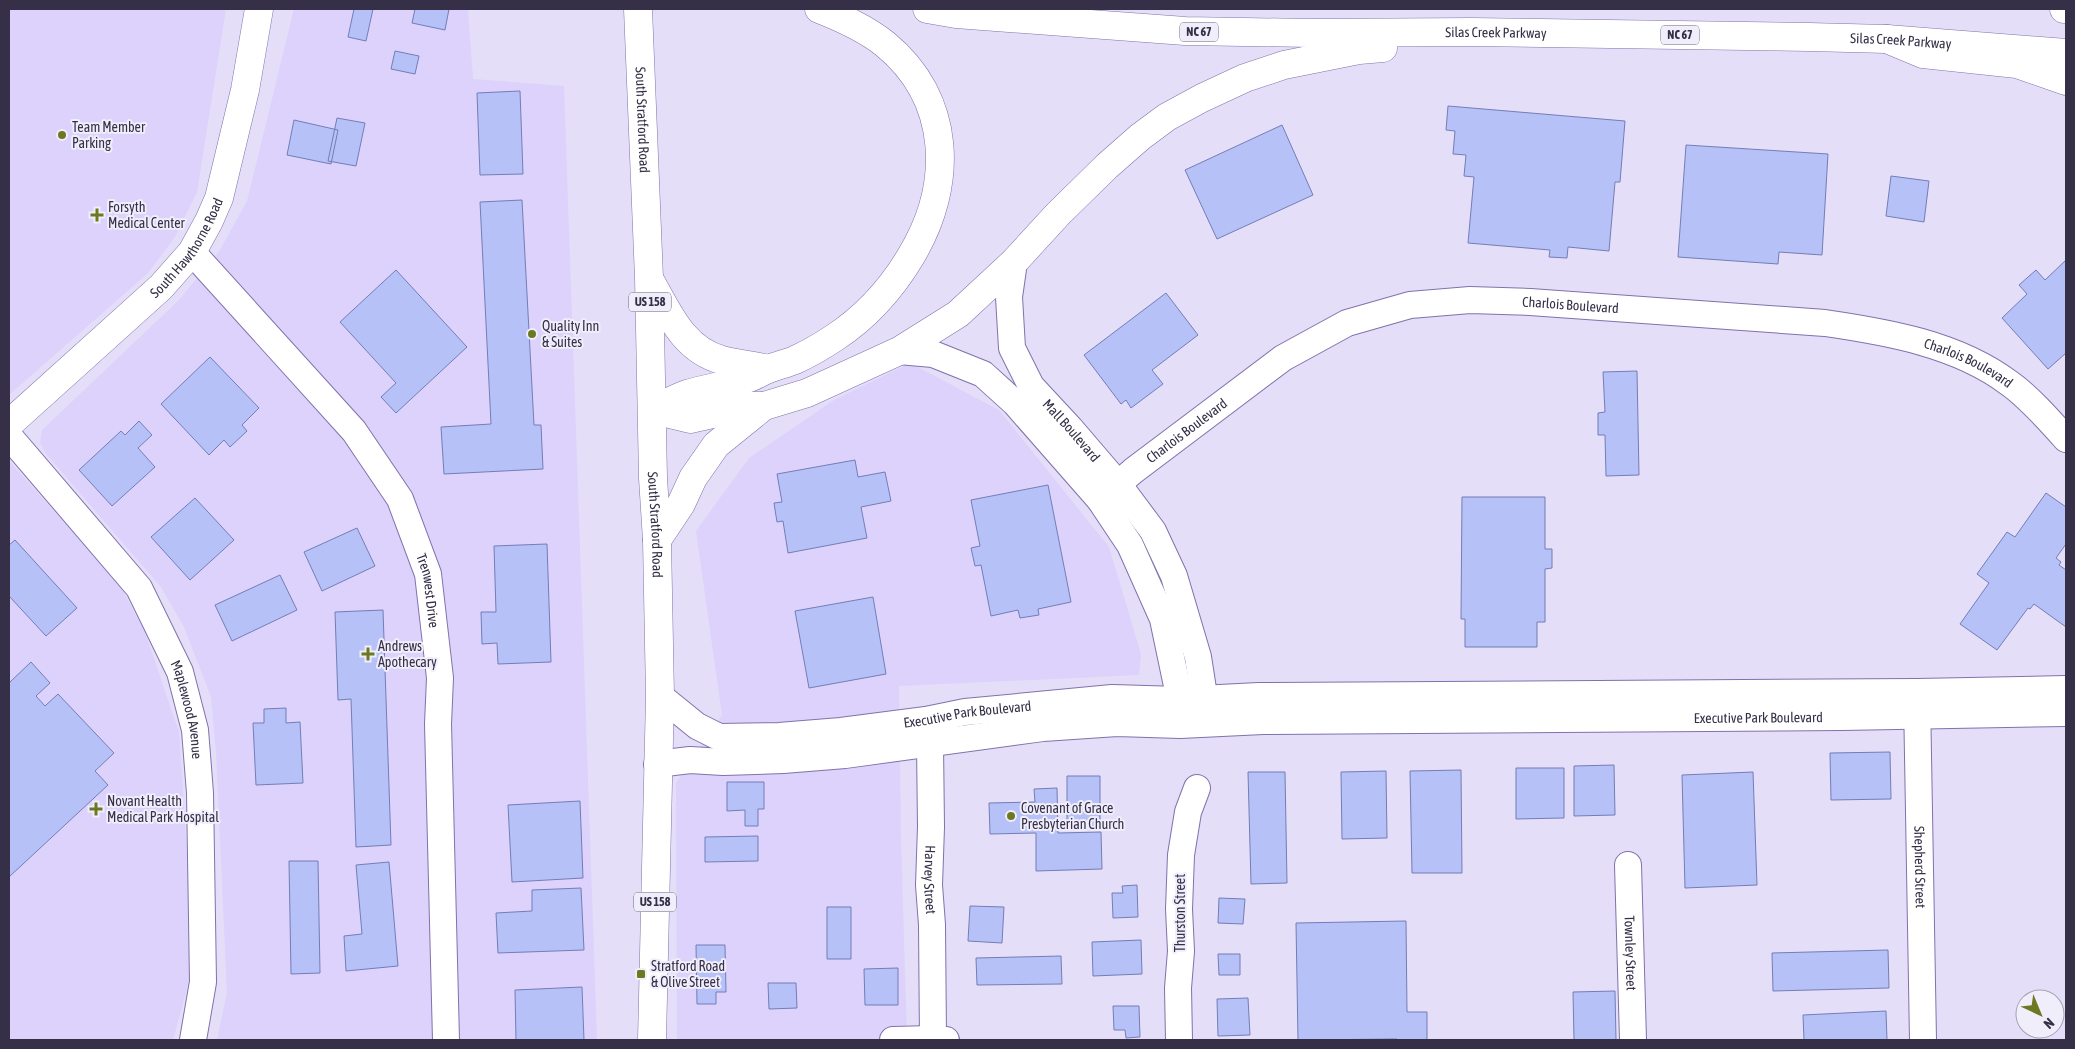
<svg xmlns="http://www.w3.org/2000/svg" width="2075" height="1049" viewBox="0 0 2075 1049" font-family="'Asap Condensed',sans-serif">
<rect width="100%" height="100%" fill="#e4def8"/>
<path fill="#dcd2fc" d="M9 9H226L197 192 175 237 148 273 9 395Z
M294 9H468L473 79 564 86 597 1040H217L227 993 216 752 211 697 184 627 161 587 47 455 40 443 42 430 179 300 220 250 247 201Z
M910 363 999 410 1109 547 1141 654 1139 675 899 686 901 840 907 1040H677L676 783 722 715 696 531 749 458 834 400Z
M9 461 119 583 146 635 179 732 194 963 173 1040H9Z"/>
<path fill="#b6c1f8" stroke="#747db6" d="M354 9H373L366 41 348 37Z
M415 9H449L445 30 412 23Z
M395 51 419 56 415 74 391 69Z
M520 91 523 174 480 175 477 93Z
M1448 106 1625 121 1620 182H1615L1609 251 1568 247 1567 258 1549 257 1550 250 1468 243 1474 177 1464 176 1466 155 1453 154 1455 131 1446 130Z
M337 118 365 123 356 166 328 161Z
M294 120 338 130 331 164 287 155Z
M1282 125 1313 195 1217 239 1185 170Z
M1686 145 1828 154 1822 255 1779 252 1778 264 1678 257Z
M1891 176 1929 181 1924 222 1886 216Z
M522 200 534 425H541L543 469 444 474 441 427 491 424 480 202Z
M2066 260V353L2048 369 2002 318 2027 294 2019 285 2036 270 2045 280Z
M396 270 467 347 396 413 381 397 396 383 340 322Z
M1166 293 1198 335 1152 370 1163 384 1131 408 1126 400 1121 404 1084 355Z
M210 357 259 408 242 425 247 431 230 447 224 440 209 455 161 404Z
M1637 371 1639 475 1606 476 1605 435H1598V413L1605 412 1603 372Z
M139 421 152 435 138 448 155 467 112 506 79 470 121 431 125 435Z
M855 460 858 477 885 472 891 501 861 507 867 538 788 553 783 521 777 522 774 503 782 502 777 474Z
M1048 485 1071 602 1038 609 1039 615 1020 618 1018 610 991 616 981 565 975 566 971 548 980 546 971 500Z
M2046 493 2066 507V544L2056 558 2061 562 2059 565 2066 570V627L2034 604 2030 609 2028 608 1997 650 1960 624 1989 583 1977 574 2007 532 2015 537Z
M1462 497H1545V549H1552V568L1545 569V622H1537V647H1465V619H1461Z
M195 498 234 540 190 580 151 537Z
M357 528 375 566 322 591 304 552Z
M15 540 77 608 46 636 9 596V545Z
M547 544 551 662 498 664 497 643 482 644 481 612H496L494 546Z
M280 575 297 610 232 641 215 605Z
M873 597 886 674 809 688 795 611Z
M383 610 391 845 356 847 351 699 338 700 335 612Z
M31 662 50 683 36 696 45 706 58 694 114 753 95 771 108 785 9 877V683Z
M286 708V723L300 722 303 783 256 785 253 723H264V709Z
M1890 752 1891 799 1831 800 1830 753Z
M1614 765 1615 815 1574 816V766Z
M1516 768H1564V818L1516 819Z
M1461 770 1462 873H1412L1410 771Z
M1386 771 1387 838 1342 839 1341 772Z
M1248 772H1285L1287 883 1251 884Z
M1753 772 1757 885 1685 888 1682 775Z
M1067 776H1100V826H1067Z
M727 782H764V809H758V826H745V810L727 811Z
M1057 788 1058 833 1101 832 1102 869 1036 871V833L990 834 989 803 1035 802 1034 789Z
M580 801 583 878 512 882 508 805Z
M758 836V861L705 862V837Z
M289 861H318L320 973 291 974Z
M389 862 398 966 346 971 344 936 362 934 356 865Z
M1137 885 1138 917 1113 918 1112 893H1123L1122 886Z
M581 888 584 950 498 953 496 913 532 911V890Z
M1219 898 1245 899 1243 924 1218 923Z
M970 906 1004 907 1002 943 968 941Z
M827 907H851V959H827Z
M1406 921 1407 1012H1427V1040H1397V1039L1298 1040 1296 923Z
M1141 940 1142 974 1093 976 1092 942Z
M696 945H725L726 992H716V1004H697Z
M1888 950 1889 988 1773 991 1772 953Z
M1218 954H1240V975H1219Z
M1061 956 1062 984 977 985 976 958Z
M898 968V1005H865L864 969Z
M768 983H796L797 1008 769 1009Z
M582 987 584 1040H516L515 990Z
M1615 991 1616 1040H1574L1573 992Z
M1248 998 1250 1035 1218 1036 1217 999Z
M1113 1006H1139L1140 1037 1126 1038 1125 1030H1114Z
M1886 1011 1887 1040H1804L1803 1015Z"/>
<g fill="none" stroke-linecap="round" stroke-linejoin="round">
<g stroke="#8172ab" stroke-width="28">
<g id="minor">
<path id="s1" d="M192 252 354 431 400 499 428 574 440 678 438 724 446 1040"/>
<path id="s2" d="M1014 262 1009 297 1012 348 1031 386 1070 428 1118 484 1153 531 1174 576 1198 657 1207 715"/>
<path d="M899 351 933 354 983 374 1015 403 1100 500 1130 545 1163 619 1180 700V716"/>
<path id="s3" d="M9 436 139 588 180 672 195 730 200 793 203 982 193 1040"/>
<path id="s4" d="M1100 500 1133 471 1283 358 1347 323 1410 305 1470 300 1530 302 1825 323C1887 332 1957 344 2009 383 2029 397 2050 421 2066 439"/>
<path id="s5" d="M660 696 697 726 719 737 779 736 841 731 926 720 965 712 1112 698 1180 700 1259 696 1917 692 2066 689"/>
<path id="s6" d="M1917 698 1923 1040"/>
<path id="s7" d="M927 726 930 744 931 827 929 885 932 925 933 1040"/>
<path id="s8" d="M657 764 690 760 723 762 783 760 845 755 1043 728 1117 723 1180 725 1263 721 1842 717 2066 713"/>
<path id="s9" d="M1628 865 1633 1040"/>
<path d="M893 1040 933 1039 946 1040"/>
<path d="M1179 1040 1178 988 1181 951 1179 909 1181 855 1188 812 1197 788"/>
</g>
</g>
<g stroke="#8172ab" stroke-width="29">
<g id="major">
<path id="s10" d="M638 9 649 278 653 478 657 540 660 696 652 1040"/>
<path id="s11" d="M927 9 956 14 1185 31 1311 33 1472 32 1809 37 1887 39 2066 53"/>
<path d="M2064 9H2066"/>
<path d="M651 282C669 314 684 350 722 360 737 364 753 365 768 369"/>
<path d="M653 410 690 419 748 406H764L807 393 899 351 958 314 1014 262 1058 214 1107 166 1140 137 1167 117 1202 98 1245 78 1284 65 1359 50 1383 48"/>
<path d="M653 410C664 405 675 398 687 394 707 388 729 385 749 378 755 376 761 372 766 370 775 366 785 364 795 360 808 354 822 346 834 338 866 317 892 288 911 256 954 185 952 99 885 44 865 28 842 18 819 9"/>
<path id="s12" d="M9 424 161 287 192 252 209 221 219 198 245 90 259 9"/>
<path d="M657 540 681 504 693 478 716 445 764 406"/>
</g>
</g>
<g stroke="#8172ab" stroke-width="29">
<path id="highway" d="M1887 39 1923 54 2017 64 2066 81"/>
</g>
<use href="#minor" stroke="#fff" stroke-width="26"/>
<use href="#major" stroke="#fff" stroke-width="28"/>
<use href="#highway" stroke="#fff" stroke-width="28"/>
</g>
<g fill="#6e7823" stroke="#f0eefb" stroke-width="2">
<circle cx="62" cy="135" r="5"/>
<path d="M94.5 207.5h5v5h5v5h-5v5h-5v-5h-5v-5h5z"/>
<circle cx="532" cy="334" r="5"/>
<path d="M365.5 646.5h5v5h5v5h-5v5h-5v-5h-5v-5h5z"/>
<path d="M93.5 801.5h5v5h5v5h-5v5h-5v-5h-5v-5h5z"/>
<circle cx="1011" cy="816" r="5"/>
<rect x="636" y="969" width="10" height="10" rx="2.5"/>
</g>
<g text-anchor="middle" stroke-width="4" stroke-linejoin="round" paint-order="stroke">
<g fill="#f0eefb" stroke="#6d687d" stroke-width="1">
<rect x="1180" y="22.5" width="38" height="19" rx="4"/>
<rect x="1661" y="25.5" width="38" height="19" rx="4"/>
<rect x="629" y="292.5" width="42" height="19" rx="4"/>
<rect x="634" y="892.5" width="42" height="19" rx="4"/>
</g>
<g font-size="12" font-weight="bold" fill="#352f47">
<text x="1199" y="36">NC 67</text>
<text x="1680" y="39">NC 67</text>
<text x="650" y="306">US 158</text>
<text x="655" y="906">US 158</text>
</g>
<g font-size="14" fill="#352f47" stroke="#f0eefb">
<text dy="5" stroke="none"><textPath href="#s11" startOffset="570">Silas Creek Parkway</textPath></text>
<text dy="5" stroke="none"><textPath href="#s11" startOffset="975">Silas Creek Parkway</textPath></text>
<text dy="5" stroke="none"><textPath href="#s10" startOffset="111">South Stratford Road</textPath></text>
<text dy="5" stroke="none"><textPath href="#s12" startOffset="252">South Hawthorne Road</textPath></text>
<text dy="5" stroke="none"><textPath href="#s4" startOffset="531">Charlois Boulevard</textPath></text>
<text dy="5" stroke="none"><textPath href="#s4" startOffset="936">Charlois Boulevard</textPath></text>
<text dy="5" stroke="none"><textPath href="#s2" startOffset="189">Mall Boulevard</textPath></text>
<text dy="5" stroke="none"><textPath href="#s4" startOffset="111">Charlois Boulevard</textPath></text>
<text dy="5" stroke="none"><textPath href="#s10" startOffset="516">South Stratford Road</textPath></text>
<text dy="5" stroke="none"><textPath href="#s1" startOffset="420">Trenwest Drive</textPath></text>
<text dy="5" stroke="none"><textPath href="#s3" startOffset="332">Maplewood Avenue</textPath></text>
<text dy="5" stroke="none"><textPath href="#s5" startOffset="322">Executive Park Boulevard</textPath></text>
<text dy="5" stroke="none"><textPath href="#s8" startOffset="1104">Executive Park Boulevard</textPath></text>
<text dy="5" stroke="none"><textPath href="#s6" startOffset="169">Shepherd Street</textPath></text>
<text dy="5" stroke="none"><textPath href="#s7" startOffset="154">Harvey Street</textPath></text>
<text transform="translate(1180 913) rotate(-90)" y="5">Thurston Street</text>
<text dy="5" stroke="none"><textPath href="#s9" startOffset="88">Townley Street</textPath></text>
</g>
<g font-size="14" fill="#352f47" stroke="#f0eefb" text-anchor="start">
<text x="72" y="132">Team Member<tspan x="72" dy="16">Parking</tspan></text>
<text x="108" y="212">Forsyth<tspan x="108" dy="16">Medical Center</tspan></text>
<text x="542" y="331">Quality Inn<tspan x="542" dy="16">&amp; Suites</tspan></text>
<text x="378" y="651">Andrews<tspan x="378" dy="16">Apothecary</tspan></text>
<text x="107" y="806">Novant Health<tspan x="107" dy="16">Medical Park Hospital</tspan></text>
<text x="1021" y="813">Covenant of Grace<tspan x="1021" dy="16">Presbyterian Church</tspan></text>
<text x="651" y="971">Stratford Road<tspan x="651" dy="16">&amp; Olive Street</tspan></text>
</g>
</g>
<rect width="2075" height="1049" fill="none" stroke="#352f47" stroke-width="20"/>
<g transform="translate(2040 1014) rotate(136)"><circle r="24" fill="#f0eefb" stroke="#a5a2b3"/>
<path d="M0-4L9 19L0 12L-9 19Z" fill="#6e7823"/>
<text y="-8" font-size="14" font-weight="bold" text-anchor="middle" fill="#352f47">N</text>
</g>
</svg>
